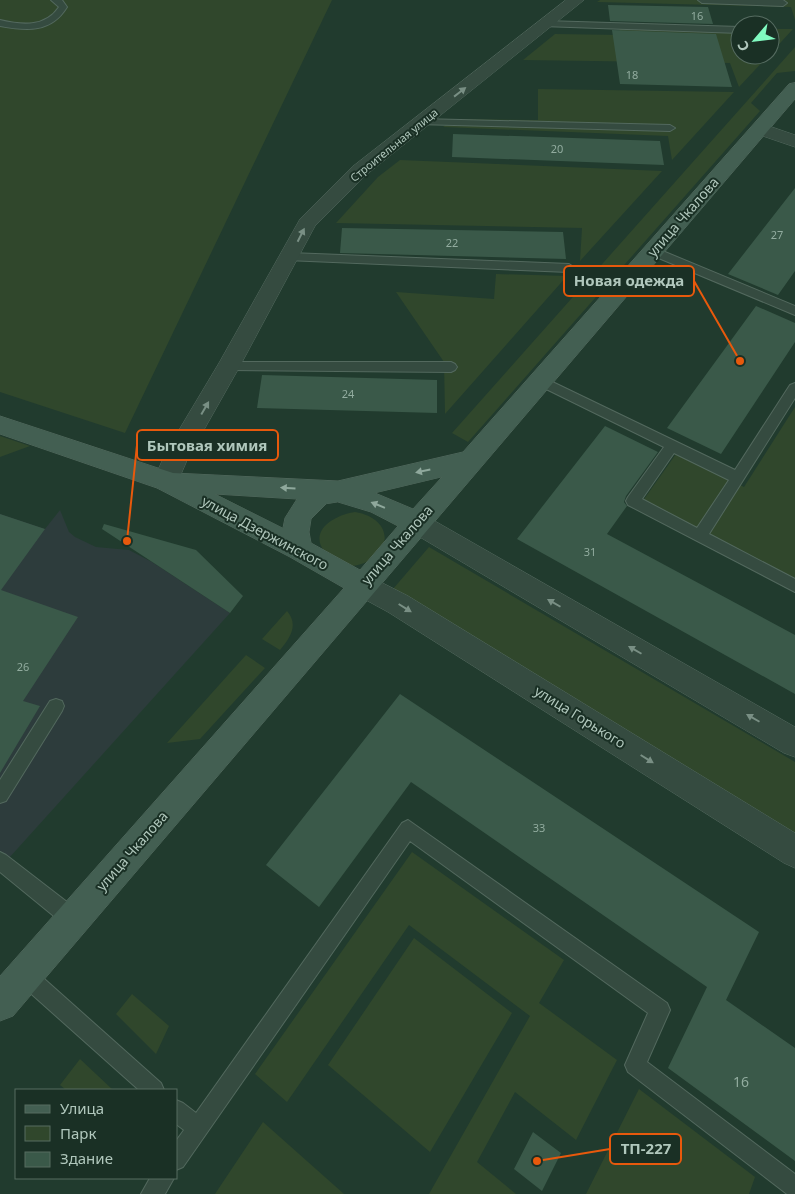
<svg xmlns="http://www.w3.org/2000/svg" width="795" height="1194" viewBox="0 0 795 1194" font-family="'Noto Sans',sans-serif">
<rect width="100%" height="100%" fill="#213b2e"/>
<path fill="#2d3c3c" d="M60 510 69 532 75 537 96 547 129 550 152 562 230 613 0 868V514L45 529Z"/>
<path fill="#30472c" d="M0 0H332L125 433 0 392Z
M600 0H795V20L791 7 597 2Z
M619 25 740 28V55H769L739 87 730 63 523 60 555 34 620 35Z
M770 29H793L770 54Z
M795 47V71L777 73 751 103 760 111 468 442 452 433Z
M538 89 734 92 672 160 668 136 443 127 454 119 538 120Z
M400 160 662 171 580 261 582 228 336 223 378 177Z
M496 274 567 276 445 414 444 362 396 292 494 299Z
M795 407V580L642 502 676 454 744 487Z
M0 436 30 446 0 457Z
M355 512C397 519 393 560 352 566 344 562 328 558 324 551 308 529 338 514 355 512Z
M429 547 795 762V835L393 589Z
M287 611C299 625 290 638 280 650L262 639Z
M246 655 265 668 200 739 167 743Z
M412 852 564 960 539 1003 617 1060 576 1140 515 1092 477 1162 516 1194H429L530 1016 409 925 287 1102 255 1074Z
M414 938 512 1013 430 1152 328 1065Z
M132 994 169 1026 156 1054 116 1014Z
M80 1059 113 1090H66L60 1085Z
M639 1089 755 1177 749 1194H586Z
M263 1122 344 1194H215Z"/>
<path fill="#3a5949" d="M608 5 708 7 713 24 610 21Z
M612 30 716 34 732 87 620 84Z
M453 134 660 141 664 165 452 157Z
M795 188V271L778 295 728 274Z
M342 228 563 232 566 259 340 253Z
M756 306 795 323V342L721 454 667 428Z
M262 375 437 380V413L257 408Z
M605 426 658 452 626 496 624 502 627 506 607 534 795 635V694L517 539Z
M0 514 45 529 1 590 78 617 23 701 40 706 0 773Z
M104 524 196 550 243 596 230 613 102 529Z
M400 694 759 932 726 1000 795 1048V1161L668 1068 707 987 411 782 319 907 266 865Z
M533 1132 561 1153 542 1191 514 1169Z"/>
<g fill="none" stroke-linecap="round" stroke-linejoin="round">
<g stroke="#53695e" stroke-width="2">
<path id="service" d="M51 0H62L67 7C51 33 27 31 0 26V20C21 25 45 28 59 7Z
M698 0H783L787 3 783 6 702 3Z
M545 21 740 27V33L542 26 541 24Z
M421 119 670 125 675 128 670 131 417 124 416 122Z
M653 247 795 306V315L649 254 647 251Z
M290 253 569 264 575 268 569 272 286 260 284 257Z
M229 362H451L455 364 457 367 455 370 451 372 229 370 225 369 223 366 225 363Z
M540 376 735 470 790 385 795 383V398L709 534 795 579V592L628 505 626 501 628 497 664 447 536 384 534 381 536 378ZM674 453 729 480 697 528 642 499Z
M56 699 62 701 64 706 62 711 6 801 0 803V780L50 701Z
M408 820 667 1003 670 1010 647 1062 795 1174V1194H787L628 1072 625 1065 648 1013 410 841 183 1167 176 1170V1141L184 1130 176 1124V1100L183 1103 196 1113 402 823Z
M0 852 6 855 80 912 82 919 80 926 73 928 66 926 0 872Z
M25 965 32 968 161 1083 164 1090H139L18 982 15 975 18 968Z
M150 1178H174L165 1194H141Z"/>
</g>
<g stroke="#53695e" stroke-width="1">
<path id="minor" d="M566 0H584L366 175 315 226 240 366 188 458 175 488 166 491 157 488 153 481 167 450 219 363 300 219 352 167Z
M760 123 795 135V147L754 133 751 129 754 125Z
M417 512 426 516 795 727V757L784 753 408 530 404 523 408 516Z
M363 573 408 596 795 833V868L784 863 388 612 353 593 349 585 353 577Z"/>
</g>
<g stroke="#53695e" stroke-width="1">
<path id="secondary" d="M795 83V99L13 1016 0 1021V976L344 588 290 557 157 488 0 434V416L173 473 338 481 463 452 789 84ZM442 477 413 509 375 493ZM215 494 297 499 285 518 283 528ZM338 502 371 512 398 526 360 570 311 543 309 532 311 519 326 504Z"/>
</g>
<use href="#service" fill="#354b40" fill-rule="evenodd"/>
<use href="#minor" fill="#354b40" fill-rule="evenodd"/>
<use href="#secondary" fill="#435f52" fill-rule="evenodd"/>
</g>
<defs><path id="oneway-solid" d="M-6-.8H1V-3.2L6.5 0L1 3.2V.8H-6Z" transform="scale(1.25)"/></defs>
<g fill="#798f84">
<use href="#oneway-solid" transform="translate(460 92) rotate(-38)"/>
<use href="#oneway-solid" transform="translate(301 235) rotate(-63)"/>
<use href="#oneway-solid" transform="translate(205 408) rotate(-60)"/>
<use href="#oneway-solid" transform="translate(554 603) rotate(-150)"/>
<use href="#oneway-solid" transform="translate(405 608) rotate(32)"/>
<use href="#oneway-solid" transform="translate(635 650) rotate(-150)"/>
<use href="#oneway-solid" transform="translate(753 718) rotate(-150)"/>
<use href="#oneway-solid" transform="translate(647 759) rotate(32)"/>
</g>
<g fill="#8fa89c">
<use href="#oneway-solid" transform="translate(423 471) rotate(168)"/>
<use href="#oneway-solid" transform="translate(288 488) rotate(-177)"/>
<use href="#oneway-solid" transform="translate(378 505) rotate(-158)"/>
</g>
<g text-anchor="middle" stroke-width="4" stroke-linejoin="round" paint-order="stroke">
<g font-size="11" fill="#92ac9f">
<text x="697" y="20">16</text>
<text x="632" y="79">18</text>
<text x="557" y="153">20</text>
<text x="777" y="239">27</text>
<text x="452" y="247">22</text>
<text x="348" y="398">24</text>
<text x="590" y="556">31</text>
<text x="23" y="671">26</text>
<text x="539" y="832">33</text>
</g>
<g font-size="11" fill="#b0c7bc" stroke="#1a3025">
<text transform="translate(394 145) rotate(-39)" y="4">Строительная улица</text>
</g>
<g font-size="14" fill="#b0c7bc" stroke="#1a3025">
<text transform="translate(683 217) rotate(-49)" y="5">улица Чкалова</text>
<text transform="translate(265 533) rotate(28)" y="5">улица Дзержинского</text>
<text transform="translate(397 545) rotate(-49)" y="5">улица Чкалова</text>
<text transform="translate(580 717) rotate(32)" y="5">улица Горького</text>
<text transform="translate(132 851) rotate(-49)" y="5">улица Чкалова</text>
</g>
<g font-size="14" fill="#92ac9f">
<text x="741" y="1087">16</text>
</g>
</g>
<path fill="none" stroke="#e8590c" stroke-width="2" d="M740 361L694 281M127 541L137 445M537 1161L610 1149"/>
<g fill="#e8590c" stroke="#1a3025" stroke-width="2">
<circle cx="740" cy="361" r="5"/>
<circle cx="127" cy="541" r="5"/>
<circle cx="537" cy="1161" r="5"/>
</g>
<g fill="#1a3025" stroke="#e8590c" stroke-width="2">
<rect x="564" y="266" width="130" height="30" rx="5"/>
<rect x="137" y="430" width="141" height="30" rx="5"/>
<rect x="610" y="1134" width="71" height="30" rx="5"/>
</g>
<g font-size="15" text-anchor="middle" font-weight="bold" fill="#b0c7bc">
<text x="629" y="286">Новая одежда</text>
<text x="207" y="451">Бытовая химия</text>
<text x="646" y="1154">ТП-227</text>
</g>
<rect x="15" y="1089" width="162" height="90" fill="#1a3025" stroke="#566c61"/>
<rect x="25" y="1105" width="25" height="8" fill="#435f52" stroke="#566c61"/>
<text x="60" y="1114" font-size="15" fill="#b0c7bc">Улица</text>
<rect x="25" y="1126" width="25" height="15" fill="#30472c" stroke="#566c61"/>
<text x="60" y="1139" font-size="15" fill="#b0c7bc">Парк</text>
<rect x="25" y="1152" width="25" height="15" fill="#3a5949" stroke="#566c61"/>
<text x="60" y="1164" font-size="15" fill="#b0c7bc">Здание</text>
<g transform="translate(755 40) rotate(242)"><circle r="24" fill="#1a3025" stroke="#566c61"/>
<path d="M0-4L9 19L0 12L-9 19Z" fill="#81fbc1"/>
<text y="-8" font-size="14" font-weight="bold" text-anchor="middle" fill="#b0c7bc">С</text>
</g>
</svg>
